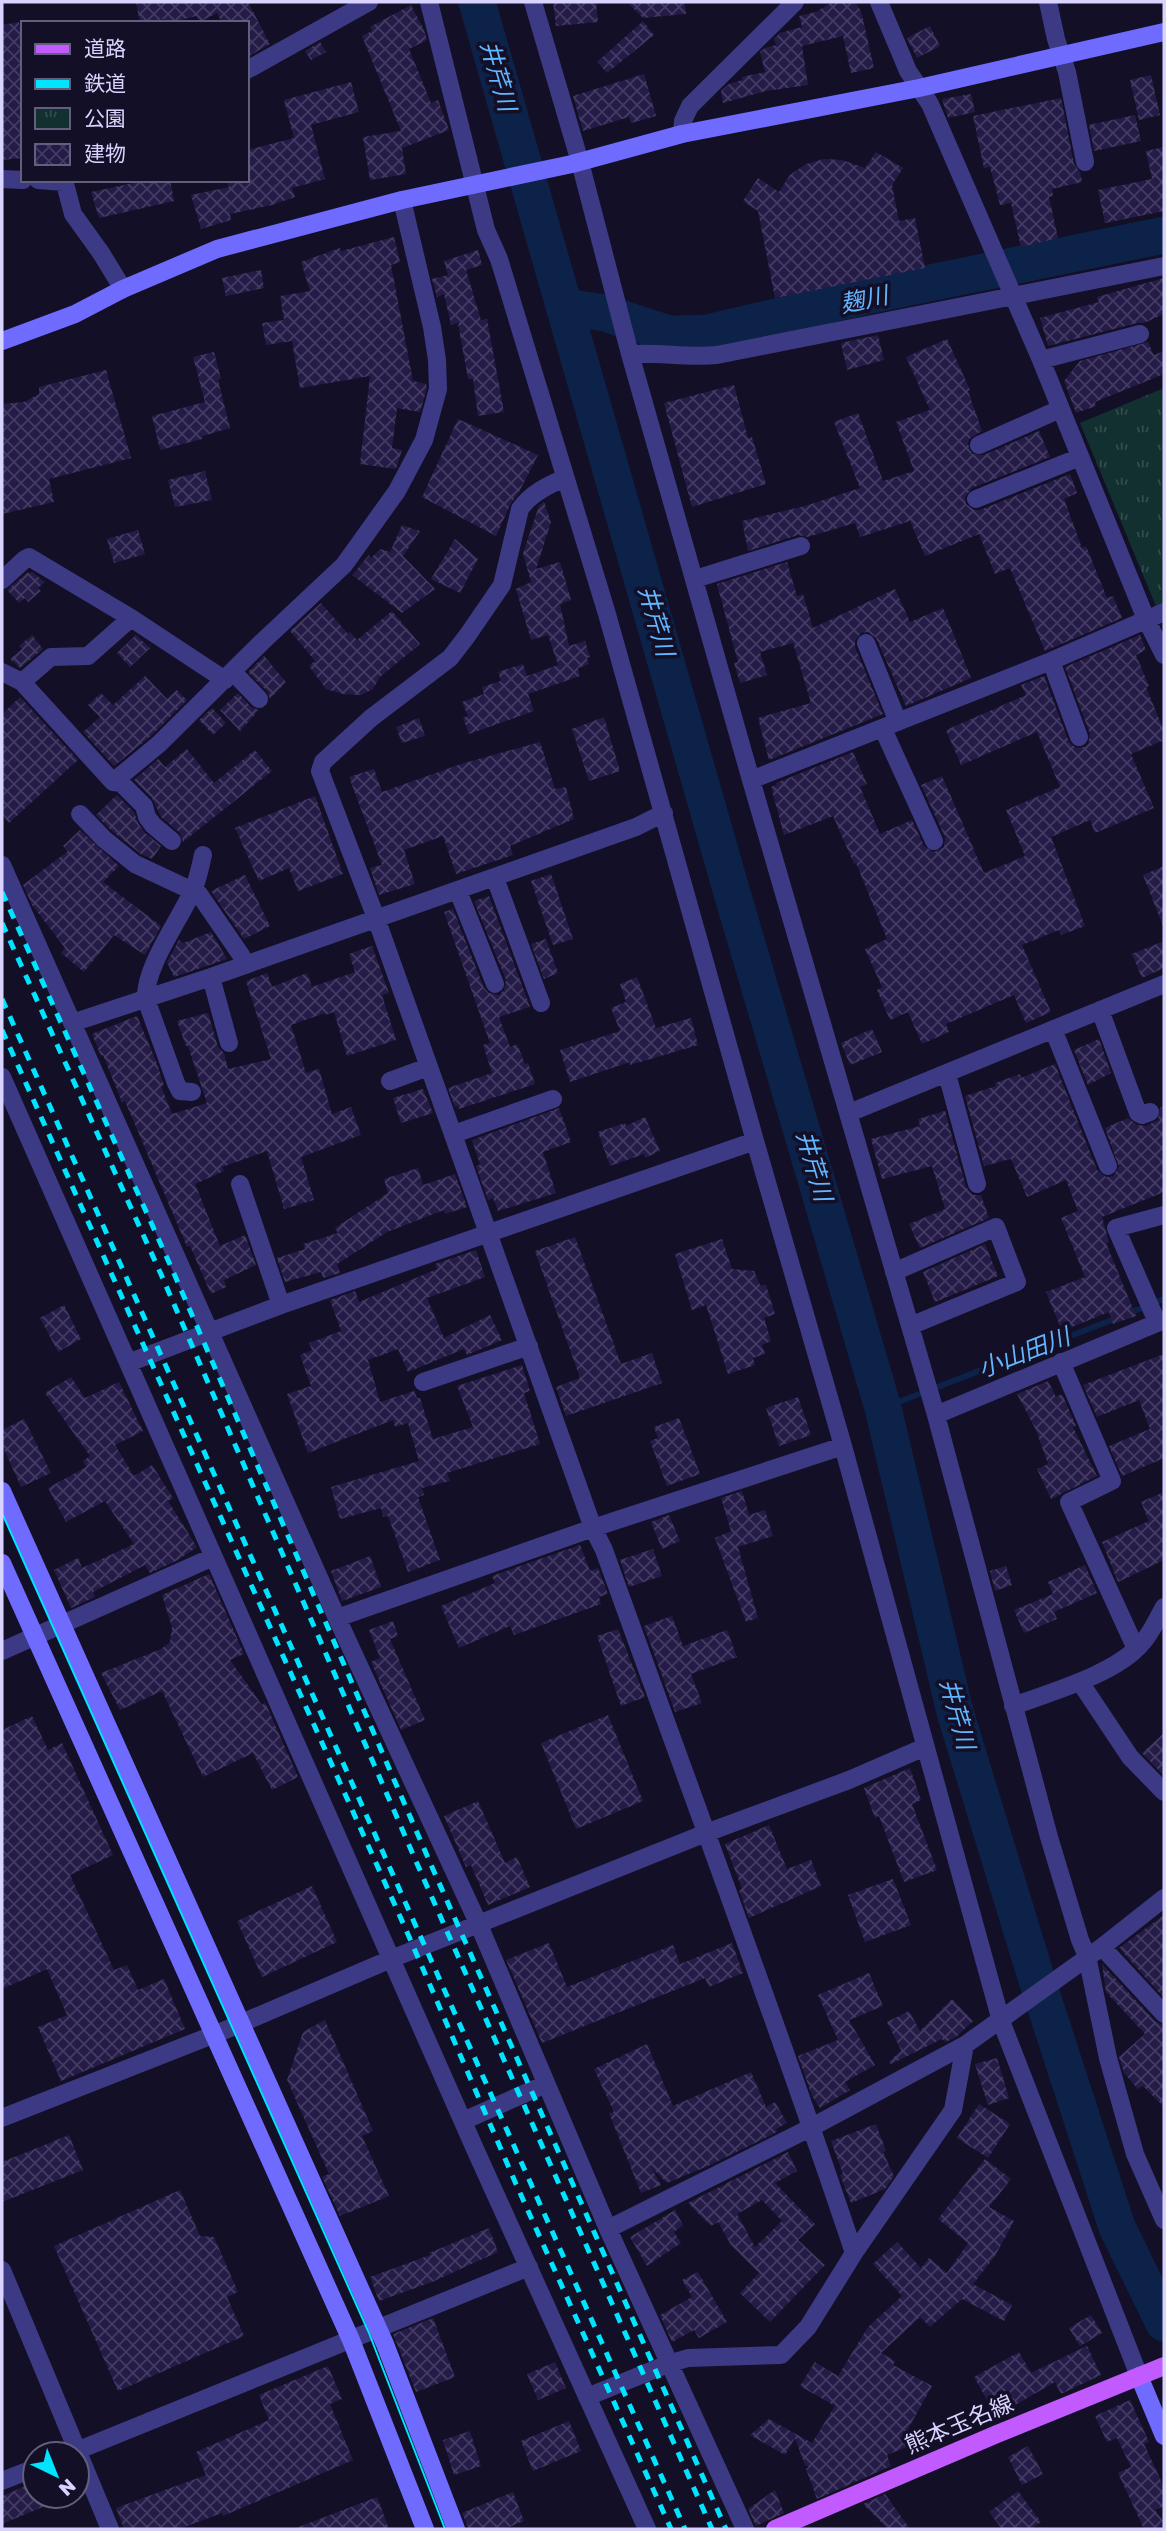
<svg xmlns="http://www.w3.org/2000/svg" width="1166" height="2531" viewBox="0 0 1166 2531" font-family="'Golos Text','Noto Sans JP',sans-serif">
<defs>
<pattern id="park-tufts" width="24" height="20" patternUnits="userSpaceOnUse" patternTransform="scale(1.75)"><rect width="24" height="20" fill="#12302f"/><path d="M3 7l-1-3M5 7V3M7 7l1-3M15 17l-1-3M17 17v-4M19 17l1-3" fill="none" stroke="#344d4e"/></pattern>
<pattern id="building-cross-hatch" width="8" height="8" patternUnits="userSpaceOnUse" patternTransform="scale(1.75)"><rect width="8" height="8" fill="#241b47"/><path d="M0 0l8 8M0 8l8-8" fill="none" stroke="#433b63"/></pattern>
</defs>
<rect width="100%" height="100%" fill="#130f26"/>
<path fill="url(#park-tufts)" d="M1164 388V608L1158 611 1080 423Z"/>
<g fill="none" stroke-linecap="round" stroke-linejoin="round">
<path stroke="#0c2248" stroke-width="6" d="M1127 1314 1164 1299
M883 1408 1117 1318"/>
<path stroke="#0c2248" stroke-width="37" d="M477 2 730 886 883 1408 955 1712 1036 1977 1117 2227 1164 2323
M564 307 605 313 669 334 707 333 862 297 1164 235"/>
</g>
<path fill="url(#building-cross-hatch)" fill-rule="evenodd" d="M136 2H248L270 44 247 57V23H222L217 13 200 22 196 16 169 23H165L164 19 140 23Z
M553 2H596L598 22 556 26Z
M627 2H685L686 14 643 18Z
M832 2H855L861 11 874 68 851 73 843 36 802 46 808 85 766 91 723 103 721 91 729 84 742 80V77L765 72 760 52 765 48 776 45 774 39 780 33 802 27 799 16 816 12Z
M411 5 424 30 427 40 409 49 431 103 438 100 449 130 402 148 406 174 370 180 363 137 401 131 362 36 372 31 370 27Z
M643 21 654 35 607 73 597 62Z
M19 22 23 48V158L2 160V25Z
M930 26 940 46 917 58 907 38Z
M320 42 326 52 311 60 305 51Z
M644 74 656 116 631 123 629 117 583 131 573 96Z
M1151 75 1160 115 1139 120 1130 80Z
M351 82 359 112 311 125 325 179 292 188 295 197 272 205 230 214 231 220 201 229 191 195 229 187 227 180H247V150L294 138 284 100Z
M971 94 975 112 948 118 942 99Z
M1061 98 1074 164 1080 172 1082 182 1052 189 1053 196 1049 197 1058 238 1021 247 1011 203 1000 205 990 167 984 168 973 116Z
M1135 115 1141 141 1094 151 1089 125Z
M1164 147V211L1105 223 1098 190 1152 179 1146 151Z
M876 152 903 168 892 185 899 221 915 218 925 268 775 298 758 211 743 201 758 178 779 192 790 175 806 164 824 159 842 160 865 168Z
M147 180H170L174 201 99 218 91 192Z
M394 237 400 262 391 265 413 381 426 384 427 388 420 412 397 408 392 448 402 450 396 469 360 464 370 376 300 388 292 341 266 345 262 323 284 320 280 296 310 291 301 262 340 248 341 251Z
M478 250 482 265 466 270 481 320 487 319 504 412 478 416 473 379H468L458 323 451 325 444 294 437 297 432 279 448 275 444 261Z
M261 270 264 288 226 296 222 278Z
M1164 278V314L1144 323H1137L1048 346 1040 318 1099 302 1097 297Z
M878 335 884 360 847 370 841 343Z
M947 339 970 390 968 391 982 431 969 439 968 444 972 454 984 455 1039 431 1050 457 972 488 965 497 966 504 974 510H980L1070 474 1077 493 1064 499 1082 548 1086 546 1107 598 1113 596 1122 618 1045 651 1010 568 995 574 979 534 925 556 910 521 860 537 855 523 808 537 798 535 748 551 742 521 805 506 860 488 834 422 858 413 883 481 914 471 896 422 930 410 906 357Z
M1148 342 1154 355 1164 351V374L1095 402 1096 406 1076 413 1064 381 1080 361Z
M214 352 221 379 218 380 230 428 203 436 202 439 160 450 152 416 205 402 193 357Z
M106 370 131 458 49 479 54 502 2 514V404L24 402 39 394V387Z
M734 385 748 438 752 437 766 484 692 507 664 403Z
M458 419 538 455 519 492 511 503 496 536 422 497Z
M205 471 212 500 175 507 168 480Z
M544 502 551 522 536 569 560 562 571 600 560 604 569 646 585 641 590 657 587 658 589 664 578 668 580 676 528 694 534 711 469 734 463 718 468 716 462 702 484 694 482 687 501 681 498 672 523 664 527 676 558 665 548 635 531 640 516 589 531 582 523 553 539 506Z
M402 525 420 531 403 556 435 589 402 613 352 575 369 555 371 558 380 549 390 552Z
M138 530 145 554 114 563 107 539Z
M455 539 478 559 460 593 431 579Z
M787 562 797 596 803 594 813 628 895 589 910 622 943 608 971 678 906 706 876 638 868 632 861 633 855 641V647L883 714 769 760 758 718 811 703 793 643 760 652 767 675 740 683 734 663 738 662 717 584Z
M28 572 29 574 32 572 45 582 38 588 41 591 28 602 25 598 19 603 7 590Z
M321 603 348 634 350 632 357 640 392 611 420 644 380 677 373 689 361 695 343 694 326 689 309 666 315 661 290 631Z
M32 635 43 649 20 668 10 659 22 649 19 646Z
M136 635 150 648 130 667 117 653Z
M1140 635 1146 650 1136 655 1149 686 1146 687 1164 731V740L1131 754 1154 808 1095 833 1090 820 1051 837 1085 926 1061 935 1059 930 1022 945 1051 1012 1026 1023 1014 995 946 1024 949 1032 922 1044 908 1012 890 1020 877 990 882 987 865 949 887 939 856 863 854 864 833 816 784 835 771 787 776 785V783L853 752 867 784 860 787 880 834 912 820 924 846 934 852 944 847 945 837 921 785 942 776 984 873 1025 856 1006 810 1060 787 1037 732 961 765 946 730 1026 695 1021 685 1044 676 1069 742 1076 748 1084 747 1088 744 1090 734 1065 667Z
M264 656 286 682 270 699 267 691 248 672Z
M145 676 167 699 177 690 187 700 151 736 114 766 83 732 100 717 88 705 101 693 113 705Z
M238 693 251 707 259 710 240 731 220 710Z
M20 697 78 760 9 823 2 814V714Z
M212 708 226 723 213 735 199 720Z
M604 717 620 771 589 781 572 729Z
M419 718 425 736 402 743 396 727Z
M540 742 555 789 566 787 574 819 510 846 513 855 456 874 443 836 404 850 415 884 379 895 370 868 382 865 349 777 374 769 382 792 461 764Z
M187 749 214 783 255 750 272 771 183 842 180 833 161 817 152 798 134 780 158 759 165 767Z
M117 795 134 812 138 823 144 832 161 846 152 859 141 854 112 831 96 815Z
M315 796 343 874 298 891 289 868 259 881 235 828Z
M80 830 119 866 103 882 161 926 145 955 114 935 84 972 61 953 65 948 32 905 23 885 68 851 63 846Z
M1164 866V925L1163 926 1143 875Z
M551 874 573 939 553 945 531 881Z
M245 875 270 926 244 939 211 891Z
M489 896 530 1007 499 1017 510 1047 517 1044 525 1064 528 1063 535 1084 459 1109 458 1106 455 1107 448 1088 492 1073 483 1045 490 1043 444 912 453 909 484 988 489 993 499 995 504 990 506 980 474 901Z
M211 932 227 959 174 977 167 962 179 940 183 943Z
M546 939 558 973 544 979 531 944Z
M1164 941V968L1142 978 1132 954Z
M372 946 389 993 382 995 396 1040 347 1056 334 1012 325 1015V1013L291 1025 306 1073 319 1069 332 1114 351 1107 361 1135 301 1157 314 1200 284 1209 267 1151 222 1167 224 1171 195 1184 220 1246 245 1235 256 1265 224 1280 226 1287 211 1294 190 1246 187 1247 125 1101 122 1102 103 1055 101 1056 92 1034 137 1016 156 1061 164 1085 161 1086 172 1114 207 1103 188 1046H186L177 1021 208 1013 218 1047 224 1053 228 1069 271 1059 246 981 267 973 272 987 307 973 312 987 355 972 349 954Z
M637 977 656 1028 691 1018 698 1045 630 1065V1062L570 1082 560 1050 620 1031 611 1008 626 1002 620 984Z
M872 1029 882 1052 850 1065 841 1043Z
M1099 1039 1111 1073 1088 1085 1074 1050Z
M1055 1064 1097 1170 1106 1177 1113 1176 1119 1167 1105 1128 1128 1118 1137 1125 1146 1126 1158 1120 1160 1108 1164 1106V1192L1102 1217 1109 1242 1106 1243 1136 1316 1113 1324 1109 1312 1062 1331 1046 1292 1085 1277 1061 1218 1078 1211 1066 1180 1027 1197 1011 1159 984 1166 965 1096 996 1086 995 1083 1020 1074 1021 1078Z
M423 1089 433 1113 401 1123 393 1098Z
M559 1108 571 1142 543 1152 556 1193 498 1211 493 1198 488 1200 476 1166 480 1165 472 1140Z
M945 1111 966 1187 973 1195H981L989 1218 920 1248 909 1224 945 1209 932 1166 882 1179 871 1139 920 1126 918 1119Z
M645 1117 660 1151 645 1158 644 1154 610 1166 598 1132 625 1123 626 1126Z
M418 1168 423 1185 455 1174 467 1207 445 1214 444 1210 387 1232 337 1264 340 1273 323 1278 321 1272 285 1282 277 1258 305 1249 303 1244 338 1233 335 1228 388 1193 384 1179Z
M575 1237 621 1364 652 1353 662 1383 566 1416 556 1387 580 1378 535 1251Z
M722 1239 732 1269 754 1271 760 1285H766L775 1314 764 1318 771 1341 762 1345 765 1354 753 1358 755 1365 728 1374 706 1305 692 1310 675 1254Z
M985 1244 998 1276 935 1302 923 1272Z
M476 1250 485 1277 427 1298 444 1338 490 1315 502 1340 467 1355 464 1349 408 1372 398 1349 368 1360 380 1402 414 1391 417 1398H420L433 1439 473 1427 457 1386 522 1365 530 1391 524 1393 540 1444 447 1473 450 1481 422 1488 424 1495 418 1497 440 1560 408 1572 388 1516 383 1517 381 1508 340 1519 331 1487 419 1461 408 1423 395 1427 393 1420 308 1453 287 1394 311 1386 300 1355 312 1350 309 1343 341 1331 330 1300 355 1291 359 1302 437 1269 435 1264Z
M64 1305 81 1339 58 1352 40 1318Z
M1164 1354V1461L1162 1459 1122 1476 1109 1446 1150 1429 1139 1400 1097 1417 1083 1385Z
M71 1377 85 1398 119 1382 143 1431 115 1445 134 1476 152 1465 173 1498 168 1501 197 1547 178 1560 150 1573 145 1565 93 1592 95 1597 71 1608 54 1570 78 1558 82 1568 134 1544 105 1501 66 1522 48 1488 86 1467 83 1461 90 1456 45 1393Z
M1048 1381 1056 1397 1062 1394 1076 1426 1073 1427 1097 1476 1051 1499 1037 1469 1048 1464 1036 1430 1017 1394Z
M798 1397 811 1435 779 1446 766 1408Z
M679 1418 700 1474 667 1486 650 1441 658 1438 654 1427Z
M24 1419 51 1473 21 1487 2 1445V1430Z
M742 1491 749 1515 765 1510 773 1536 738 1547 758 1618 746 1622 715 1538 731 1531 721 1498Z
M1164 1492V1560L1118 1582 1102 1542 1149 1521 1141 1502Z
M669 1515 680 1541 662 1549 651 1522Z
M580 1545 590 1571 598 1568 608 1594 599 1597 601 1604 514 1635 510 1626 459 1648 441 1606 495 1583 492 1576Z
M653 1549 662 1576 629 1587 620 1560Z
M370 1556 381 1587 342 1601 331 1571Z
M1085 1565 1097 1593 1054 1612 1057 1619 1024 1633 1014 1610 1053 1594 1048 1582Z
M1006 1566 1012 1585 995 1591 990 1571Z
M209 1574 244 1654 230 1660 262 1705 265 1702 298 1777 272 1790 253 1753 203 1777 162 1691 120 1710 101 1673 161 1649 170 1642 172 1627 162 1595Z
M672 1616 683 1646 727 1630 737 1657 691 1674 702 1703 675 1712 644 1626Z
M393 1621 398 1636 390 1639 425 1720 401 1730 371 1662 380 1658 369 1630Z
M618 1629 645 1697 621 1706 597 1636Z
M608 1715 643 1801 576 1829 541 1743Z
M32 1716 48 1750 62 1743 113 1855 70 1875 114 1970 127 1965 138 1990 164 1979 185 2029 61 2081 38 2027 67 2015 47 1969 2 1989V1730Z
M1164 1733V1776L1142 1753Z
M910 1768 921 1800 912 1804 937 1870 904 1882 879 1816 875 1818 864 1788Z
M478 1801 505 1863 517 1857 530 1887 488 1905 471 1865 466 1867 444 1816Z
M769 1825 787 1869 811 1860 821 1886 749 1918 739 1890 742 1889 725 1844Z
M893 1879 911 1925 865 1942 848 1895Z
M312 1886 337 1942 262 1977 237 1921Z
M1164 1915V1998L1119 1948Z
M549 1943 567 1987 673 1945 680 1964 732 1943 743 1973 709 1987 705 1978 542 2043 506 1960Z
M1102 1964 1156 2022 1164 2025V2107L1143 2086 1138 2089 1124 2073 1119 2057 1145 2034 1106 1992Z
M869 1973 883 2006 849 2020 875 2065 845 2082 850 2090 820 2108 812 2096 798 2056 838 2040 818 1995Z
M952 1999 973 2021 956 2037 946 2042 942 2039 891 2064 889 2062 901 2050 887 2022 909 2011 920 2031Z
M325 2020 373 2131 362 2136 389 2196 340 2216 322 2177 329 2174 287 2080 303 2032Z
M647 2044 673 2106 751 2072 766 2107 775 2102 787 2123 776 2129 777 2132 708 2166 667 2183 651 2167 661 2185 641 2193 609 2113 614 2112 594 2069Z
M997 2058 1009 2098 988 2105 975 2064Z
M979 2104 1010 2124 988 2158 957 2138Z
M876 2124 886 2151 883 2152 894 2176 885 2189 851 2203 840 2175 843 2174 831 2141Z
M69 2135 83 2170 2 2202V2162Z
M788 2152 797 2171 775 2183 815 2224 798 2240 825 2265 770 2322 740 2293 759 2273 731 2245 718 2222 711 2226 688 2203ZM762 2200 782 2221 755 2247 737 2214Z
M985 2159 1011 2179 989 2207 1014 2221 995 2256 973 2284 1012 2305 1004 2321 962 2299 930 2327 920 2317 881 2353 895 2361 893 2365 932 2386 908 2429 914 2444 887 2455 891 2466 817 2499 806 2469 809 2467 805 2465 795 2438 785 2455 750 2435 769 2419 812 2443 835 2406 800 2386 815 2362 838 2376 868 2327 902 2296 873 2264 897 2242 921 2268 929 2258 947 2273 968 2243 938 2219Z
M180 2190 200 2236 214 2237 238 2292 227 2297 244 2336 118 2391 54 2246Z
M675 2210 683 2225 674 2232 681 2243 647 2266 630 2237Z
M489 2228 498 2252 432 2282 379 2301 370 2277 430 2255 429 2253Z
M698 2272 727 2322 699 2338 694 2330 672 2342 660 2315 692 2297 682 2280Z
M1091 2315 1102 2333 1080 2346 1069 2328Z
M433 2318 455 2377 416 2392 393 2334Z
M1087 2346 1101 2375 1061 2394 1055 2382 996 2416 974 2377 1019 2352 1031 2373Z
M555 2362 566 2388 538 2400 527 2374Z
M328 2366 342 2399 330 2404 353 2460 223 2516 222 2513 179 2529H124L116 2508 206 2475 196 2452 269 2420 259 2395Z
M1130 2400 1149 2442 1144 2444 1164 2487V2506L1155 2510 1164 2522V2529H1144L1118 2473 1131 2467 1117 2438 1107 2442 1095 2416Z
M569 2421 581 2451 533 2471 521 2441Z
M470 2431 481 2466 454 2475 443 2440Z
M1028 2446 1043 2474 1022 2485 1008 2457Z
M35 2482V2496H69L2 2524V2496Z
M775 2490 784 2513 756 2526 748 2509Z
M1018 2491 1041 2522 1031 2529H1002L989 2512Z
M513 2492 524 2521 504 2529H469L462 2513Z
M885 2494 910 2529H888L863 2504Z
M377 2497 389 2529H296V2528Z"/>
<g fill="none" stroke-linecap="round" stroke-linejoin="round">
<path stroke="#3d3a85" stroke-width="18" d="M429 2 486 230 499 259 607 614 755 1141 843 1446 1001 2021 1139 2376
M533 2 580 162 630 354 751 780 936 1415 1049 1837 1080 1940 1087 1956 1108 2058 1135 2154 1164 2220
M879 2 908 71 930 104 1041 360 1146 619 1164 655
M1048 2 1056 39 1067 72 1085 162
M247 70 369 2
M682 134 683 121 690 106 795 2
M2 179 23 180
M38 180 64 182
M64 180 73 214 101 253 123 289
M630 354C659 352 688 358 717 355L1164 266
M1041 360 1140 334
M979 445 1060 409
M565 478C548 485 530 494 520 509L502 585 467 636 450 658 371 718 323 762 320 771 376 918 593 1528 604 1550C688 1784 775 2017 854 2253
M976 499 1080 457
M695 579 801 546
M2 580 25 559 29 557 131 618 225 680
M866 643 898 722
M1051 661 1079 737
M2 672 22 682 113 782 121 783 144 806 147 817 153 825 172 841
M233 672 259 699
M22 682 51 657 88 656 131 618
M883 729 934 841
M751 780 1051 661 1164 612
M113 782 159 744 262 642 344 565 397 491 424 440 438 389 437 360 432 327 402 200
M80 814 104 839 135 864 199 894 241 955 244 964
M2 865 337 1618 479 1925 608 2229 745 2529
M495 878 541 1003
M458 891 495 984
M211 977 229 1043
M1100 1010 1138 1113 1142 1115 1150 1112
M72 1023 211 977 636 827 664 813
M1053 1029 1108 1166
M947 1074 977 1184
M2 1077 475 2149 647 2529
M390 1081 428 1067
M192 1092 180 1091 176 1083 146 999C144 968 179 921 192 892 198 881 200 867 203 855
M849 1113 1164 984
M454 1134 553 1099
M240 1184 281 1305
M894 1272 996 1227 1017 1282 910 1326
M1157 1322 1116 1228 1164 1215
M1061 1362 1112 1481 1069 1502 1136 1649
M128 1363 281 1305 755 1141
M423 1382 529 1346
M936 1415 1164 1320
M337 1618 593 1528 843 1446
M2 1651 213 1557
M1080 1682 1130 1757 1164 1792
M1013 1706C1051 1692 1115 1674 1141 1644 1151 1634 1157 1619 1164 1607
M1102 1947 1164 2014
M2 2118 223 2031 391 1959 706 1833 849 1780 925 1747
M463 2121 546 2084
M608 2229 812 2127 965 2045 1102 1947 1164 1898
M2 2270 110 2529
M587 2397 668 2364 688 2358 781 2355 808 2327 854 2253 953 2110 965 2045
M69 2454 529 2267
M2 2481 35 2468"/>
<path stroke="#6f6bff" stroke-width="18" d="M2 341 75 314 123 289 217 249 402 200 572 164 682 134 919 88 1164 32
M2 1491 385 2344 456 2529
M2 1563 351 2340 425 2529
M1139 2376 1164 2436"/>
<path stroke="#c25bff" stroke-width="18" d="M775 2529 997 2434 1164 2366"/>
<path stroke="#00e5ff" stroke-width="2" d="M2 1513 369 2333 445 2529"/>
<path stroke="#00e5ff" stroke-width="5" stroke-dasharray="10 9" stroke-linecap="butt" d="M2 892 172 1269 432 1867 726 2529
M2 923 160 1272 422 1875 712 2529
M2 999 685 2529
M2 1030 407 1932 516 2184 671 2529"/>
</g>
<g text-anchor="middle" stroke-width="7" stroke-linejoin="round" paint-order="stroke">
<g font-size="23" fill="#d9d4ff" stroke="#130f26">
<text transform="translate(959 2424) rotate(-23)" y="8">熊本玉名線</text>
</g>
<g font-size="24" font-style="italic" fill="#62b6ff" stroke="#130f26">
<text transform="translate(498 76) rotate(74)" y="8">井芹川</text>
<text transform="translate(864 300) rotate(-12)" y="8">麹川</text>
<text transform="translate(656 621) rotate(74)" y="8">井芹川</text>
<text transform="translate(814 1166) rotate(74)" y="8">井芹川</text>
<text transform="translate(1024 1353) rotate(-21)" y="8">小山田川</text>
<text transform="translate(957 1714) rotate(75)" y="8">井芹川</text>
</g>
</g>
<rect width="1166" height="2531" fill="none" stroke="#d9d4ff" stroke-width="7"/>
<rect x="21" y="21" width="228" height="161" fill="#130f26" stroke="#625e7d" stroke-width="2"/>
<rect x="35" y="44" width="35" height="10" fill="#c25bff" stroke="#625e7d" stroke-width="2"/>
<text x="84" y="56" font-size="21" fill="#d9d4ff">道路</text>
<rect x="35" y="79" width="35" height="10" fill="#00e5ff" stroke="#625e7d" stroke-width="2"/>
<text x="84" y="91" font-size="21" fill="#d9d4ff">鉄道</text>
<rect x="35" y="108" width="35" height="21" fill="url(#park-tufts)" stroke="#625e7d" stroke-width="2"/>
<text x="84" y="126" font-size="21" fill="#d9d4ff">公園</text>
<rect x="35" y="144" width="35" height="21" fill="url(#building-cross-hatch)" stroke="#625e7d" stroke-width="2"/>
<text x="84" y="161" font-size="21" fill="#d9d4ff">建物</text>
<g transform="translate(56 2475) rotate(137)"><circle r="33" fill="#130f26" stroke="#625e7d" stroke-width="2"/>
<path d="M0-5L12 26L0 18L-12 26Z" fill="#00e5ff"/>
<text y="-10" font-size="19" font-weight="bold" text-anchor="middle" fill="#d9d4ff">N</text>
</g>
</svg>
